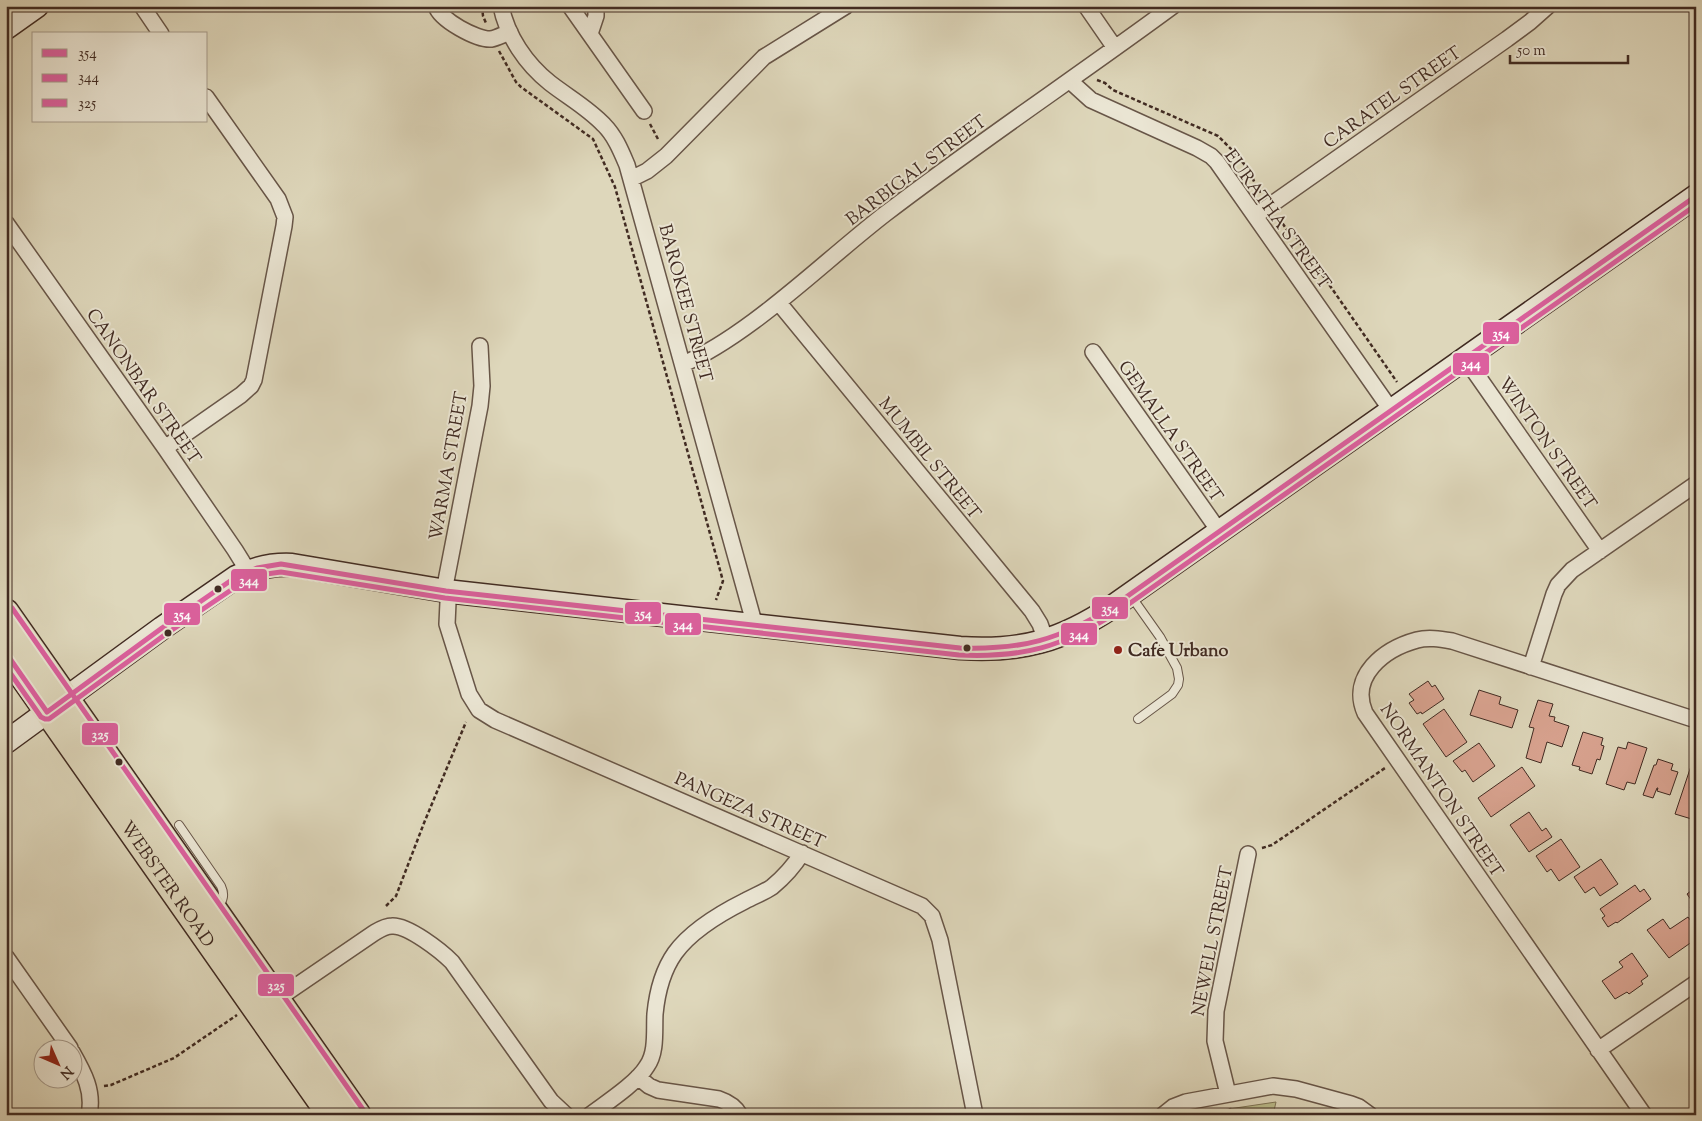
<svg xmlns="http://www.w3.org/2000/svg" width="1702" height="1121" viewBox="0 0 1702 1121" font-family="'Sorts Mill Goudy',serif">
<rect width="100%" height="100%" fill="#ded7bb"/>
<filter id="stains"><feTurbulence type="fractalNoise" baseFrequency=".004" numOctaves="4"/><feColorMatrix values="0 0 0 0 .2 0 0 0 0 .09 0 0 0 0 .02 0 0 0 .5 -.17"/></filter>
<radialGradient id="worn" r=".72"><stop offset=".6" stop-color="#630" stop-opacity="0"/><stop offset="1" stop-color="#630" stop-opacity=".3"/></radialGradient>
<path fill="#babc8b" stroke="#7e7456" d="M1276 1102 1273 1115H1222V1110Z"/>
<path fill="#d9a390" stroke="#412b22" d="M1428 681 1432 687 1435 685 1444 699 1422 714 1421 712 1417 714 1409 703 1414 700 1409 694Z
M1479 690 1501 697 1499 704 1518 710 1512 728 1470 715Z
M1538 700 1553 704 1549 716 1555 717 1554 721 1569 726 1562 747 1547 742 1541 763 1526 758 1534 728 1529 727Z
M1444 709 1467 742 1446 757 1423 724Z
M1583 732 1603 738 1601 745 1604 746 1600 760 1597 759 1592 774 1579 770 1580 767 1572 765Z
M1628 742 1647 748 1635 784 1627 782 1624 790 1606 784 1618 747 1626 749Z
M1479 743 1495 766 1473 782 1465 770 1462 772 1453 761Z
M1694 757 1696 758 1695 820 1675 814Z
M1658 759 1673 764 1671 770 1678 772 1670 795 1657 791 1658 788H1657L1653 798 1643 795 1654 765H1656Z
M1522 767 1535 786 1491 817 1478 798Z
M1529 812 1542 831 1546 828 1552 837 1529 852 1510 825Z
M1561 839 1580 867 1559 881 1551 869 1547 872 1536 856Z
M1601 859 1618 884 1600 896 1594 887 1585 893 1574 877Z
M1635 885 1640 892 1644 889 1651 899 1617 923 1616 922 1608 927 1602 918 1605 916 1600 909Z
M1696 887V915L1690 907 1694 904 1687 894Z
M1688 917 1696 928V939L1669 958 1647 930 1663 919 1670 929Z
M1632 953 1648 976 1641 981 1643 984 1629 994 1627 992 1615 999 1602 981 1623 967 1619 962Z"/>
<g fill="none" stroke-linecap="round" stroke-linejoin="round">
<g stroke="#685648" stroke-width="10">
<path id="lane" d="M1131 596 1160 637 1177 668 1179 679 1178 685 1172 694 1138 719
M179 825 221 886C225 895 223 900 218 908"/>
</g>
<g stroke="#685648" stroke-width="18">
<path id="street" d="M142 6 161 34
M436 6C440 20 477 40 491 39 497 38 504 34 510 32
M501 6C507 36 526 64 550 83 568 97 588 108 604 125 615 136 621 151 627 165L755 626
M570 6 644 111
M1086 6 1115 48
M590 34 596 16V6
M1070 81 1091 100 1197 148 1211 156 1217 162 1391 410
M631 179 647 171 666 156 764 57 846 6
M1255 216 1507 39 1530 22 1548 6
M6 223 165 448 235 550 248 571
M779 303 1032 611 1040 624 1046 641
M480 346 482 386 480 406 446 581 448 602 447 624 469 694 479 710 495 720 922 906 932 916 940 940 975 1115
M1093 352 1219 531
M1465 358 1600 551
M683 364C709 353 731 338 754 321 799 288 840 249 885 214 979 142 1078 76 1173 6
M165 448 241 395 251 386 254 380 284 226 285 217 278 199 206 97
M1531 667 1554 594 1558 585 1572 570 1696 484
M6 957 70 1048
M270 1004 374 933C379 930 385 926 392 926 408 925 441 951 452 962L551 1101 566 1115
M1598 1050 1696 983
M72 1052C84 1073 94 1091 89 1115
M638 1077 649 1086 658 1090 719 1099C728 1102 735 1106 740 1115
M1228 1094 1215 1041 1216 1011 1248 854
M590 1115C606 1103 637 1083 647 1066 657 1052 654 1030 655 1014 657 993 663 970 675 953 691 931 721 913 745 901 754 896 763 893 772 887 784 877 794 866 802 853
M1163 1115 1173 1107 1186 1102 1273 1086 1296 1089 1351 1104 1359 1107 1370 1115
M1644 1115 1365 713C1349 676 1384 649 1417 640 1428 637 1440 639 1452 641L1696 720"/>
</g>
<g stroke="#412b22" stroke-width="25">
<path id="secondary" d="M6 28 37 6
M6 742 162 628 236 577C254 568 272 564 292 565L446 591 960 648C1022 652 1061 641 1112 607L1696 196"/>
</g>
<g stroke="#412b22" stroke-width="28">
<g id="primary">
<path d="M6 612 358 1115"/>
<path id="s1" d="M6 653 330 1115"/>
</g>
</g>
<path stroke="#412b22" stroke-width="2.5" stroke-dasharray="4 2.5" stroke-linecap="butt" d="M482 6 483 16 486 23
M499 51 516 82 521 87 593 139 615 187 723 581 716 600
M1097 80 1105 83 1113 90 1218 136 1234 152 1250 171 1255 184 1262 194
M650 124 659 141
M1279 218 1289 233 1296 237 1397 382
M1262 848 1272 845 1385 768
M386 906 396 896 424 823 466 722
M104 1086 111 1085 174 1058 237 1015
M1230 1108 1231 1115"/>
<use href="#lane" stroke="#eae5d3" stroke-width="8"/>
<use href="#street" stroke="#eae5d3" stroke-width="15"/>
<use href="#secondary" stroke="#eae5d3" stroke-width="22"/>
<use href="#primary" stroke="#ded7bb" stroke-width="25"/>
<g stroke="#eae5d3" stroke-width="9">
<path id="bus-1" d="M6 653 47 712 162 628 236 577 257 568 281 564 446 591 960 648C1022 650 1059 640 1112 607L1696 196"/>
</g>
<g stroke="#eae5d3" stroke-width="9">
<path id="bus-2" d="M6 667 41 717 45 719H49L166 634 240 584 259 575 281 572 445 598 959 655C1023 658 1062 647 1116 613L1696 205"/>
</g>
<g stroke="#eae5d3" stroke-width="9">
<path id="bus-3" d="M12 608 364 1111"/>
</g>
<use href="#bus-1" stroke="#dc609e" stroke-width="5"/>
<use href="#bus-2" stroke="#dc609e" stroke-width="5"/>
<use href="#bus-3" stroke="#dc609e" stroke-width="5"/>
</g>
<g fill="#412b22" stroke="#eae5d3" stroke-width="2">
<circle cx="218" cy="589" r="4.5"/>
<circle cx="168" cy="633" r="4.5"/>
<circle cx="967" cy="648" r="4.5"/>
<circle cx="119" cy="762" r="4.5"/>
</g>
<circle fill="#8f2418" stroke="#eae5d3" stroke-width="2" cx="1118" cy="650" r="5"/>
<g text-anchor="middle" stroke-width="4" stroke-linejoin="round" paint-order="stroke">
<g font-size="18" fill="#412b22" stroke="#eae5d3">
<text transform="translate(1392 97) rotate(-35)" y="6">CARATEL STREET</text>
<text transform="translate(916 170) rotate(-37)" y="6">BARBIGAL STREET</text>
<text transform="translate(1278 219) rotate(54)" y="6">EURATHA STREET</text>
<text transform="translate(686 303) rotate(75)" y="6">BAROKEE STREET</text>
<text transform="translate(144 386) rotate(55)" y="6">CANONBAR STREET</text>
<text transform="translate(1171 431) rotate(55)" y="6">GEMALLA STREET</text>
<text transform="translate(1548 443) rotate(55)" y="6">WINTON STREET</text>
<text transform="translate(930 458) rotate(51)" y="6">MUMBIL STREET</text>
<text transform="translate(448 466) rotate(-80)" y="6">WARMA STREET</text>
<text transform="translate(1442 790) rotate(56)" y="6">NORMANTON STREET</text>
<text transform="translate(750 810) rotate(24)" y="6">PANGEZA STREET</text>
<text dy="6" stroke="none"><textPath href="#s1" startOffset="282">WEBSTER ROAD</textPath></text>
<text transform="translate(1212 941) rotate(-79)" y="6">NEWELL STREET</text>
</g>
<g font-size="18" font-weight="bold" fill="#412b22" stroke="#eae5d3" text-anchor="start">
<text x="1128" y="656">Cafe Urbano</text>
</g>
</g>
<g stroke="#eae5d3" stroke-width="2">
<rect x="1482" y="321" width="38" height="24" rx="5" fill="#dc609e"/>
<rect x="1452" y="352" width="38" height="24" rx="5" fill="#dc609e"/>
<rect x="230" y="568" width="38" height="24" rx="5" fill="#dc609e"/>
<rect x="1091" y="596" width="38" height="24" rx="5" fill="#dc609e"/>
<rect x="624" y="601" width="38" height="24" rx="5" fill="#dc609e"/>
<rect x="163" y="602" width="38" height="24" rx="5" fill="#dc609e"/>
<rect x="664" y="612" width="38" height="24" rx="5" fill="#dc609e"/>
<rect x="1060" y="622" width="38" height="24" rx="5" fill="#dc609e"/>
<rect x="81" y="722" width="38" height="24" rx="5" fill="#dc609e"/>
<rect x="257" y="973" width="38" height="24" rx="5" fill="#dc609e"/>
</g>
<g font-size="14" text-anchor="middle" font-weight="bold" fill="#fff">
<text x="1501" y="338">354</text>
<text x="1471" y="368">344</text>
<text x="249" y="585">344</text>
<text x="1110" y="613">354</text>
<text x="643" y="618">354</text>
<text x="182" y="619">354</text>
<text x="683" y="629">344</text>
<text x="1079" y="639">344</text>
<text x="100" y="739">325</text>
<text x="276" y="990">325</text>
</g>
<rect width="1702" height="1121" fill="none" stroke="#ded7bb" stroke-width="25"/>
<rect x="8" y="8" width="1687" height="1106" fill="none" stroke="#412b22" stroke-width="2.5"/>
<rect x="12" y="12" width="1677" height="1096" fill="none" stroke="#412b22"/>
<rect x="32" y="32" width="175" height="90" fill="#eae5d3" stroke="#a69b8c"/>
<rect x="42" y="49" width="25" height="8" fill="#dc609e" stroke="#a69b8c"/>
<text x="78" y="58" font-size="15" fill="#412b22">354</text>
<rect x="42" y="74" width="25" height="8" fill="#dc609e" stroke="#a69b8c"/>
<text x="78" y="82" font-size="15" fill="#412b22">344</text>
<rect x="42" y="99" width="25" height="8" fill="#dc609e" stroke="#a69b8c"/>
<text x="78" y="108" font-size="15" fill="#412b22">325</text>
<g transform="translate(58 1064) rotate(135)"><circle r="24" fill="#eae5d3" stroke="#a69b8c"/>
<path d="M0-4L9 19L0 12L-9 19Z" fill="#8f2418"/>
<text y="-8" font-size="14" font-weight="bold" text-anchor="middle" fill="#412b22">N</text>
</g>
<path d="M1510 55v8h118v-8" fill="none" stroke="#412b22" stroke-width="2.5"/>
<text x="1517" y="55" font-size="15" fill="#412b22" stroke="#eae5d3" stroke-width="4" paint-order="stroke">50 m</text>
<rect width="100%" height="100%" filter="url(#stains)"/>
<rect width="100%" height="100%" fill="url(#worn)"/>
</svg>
